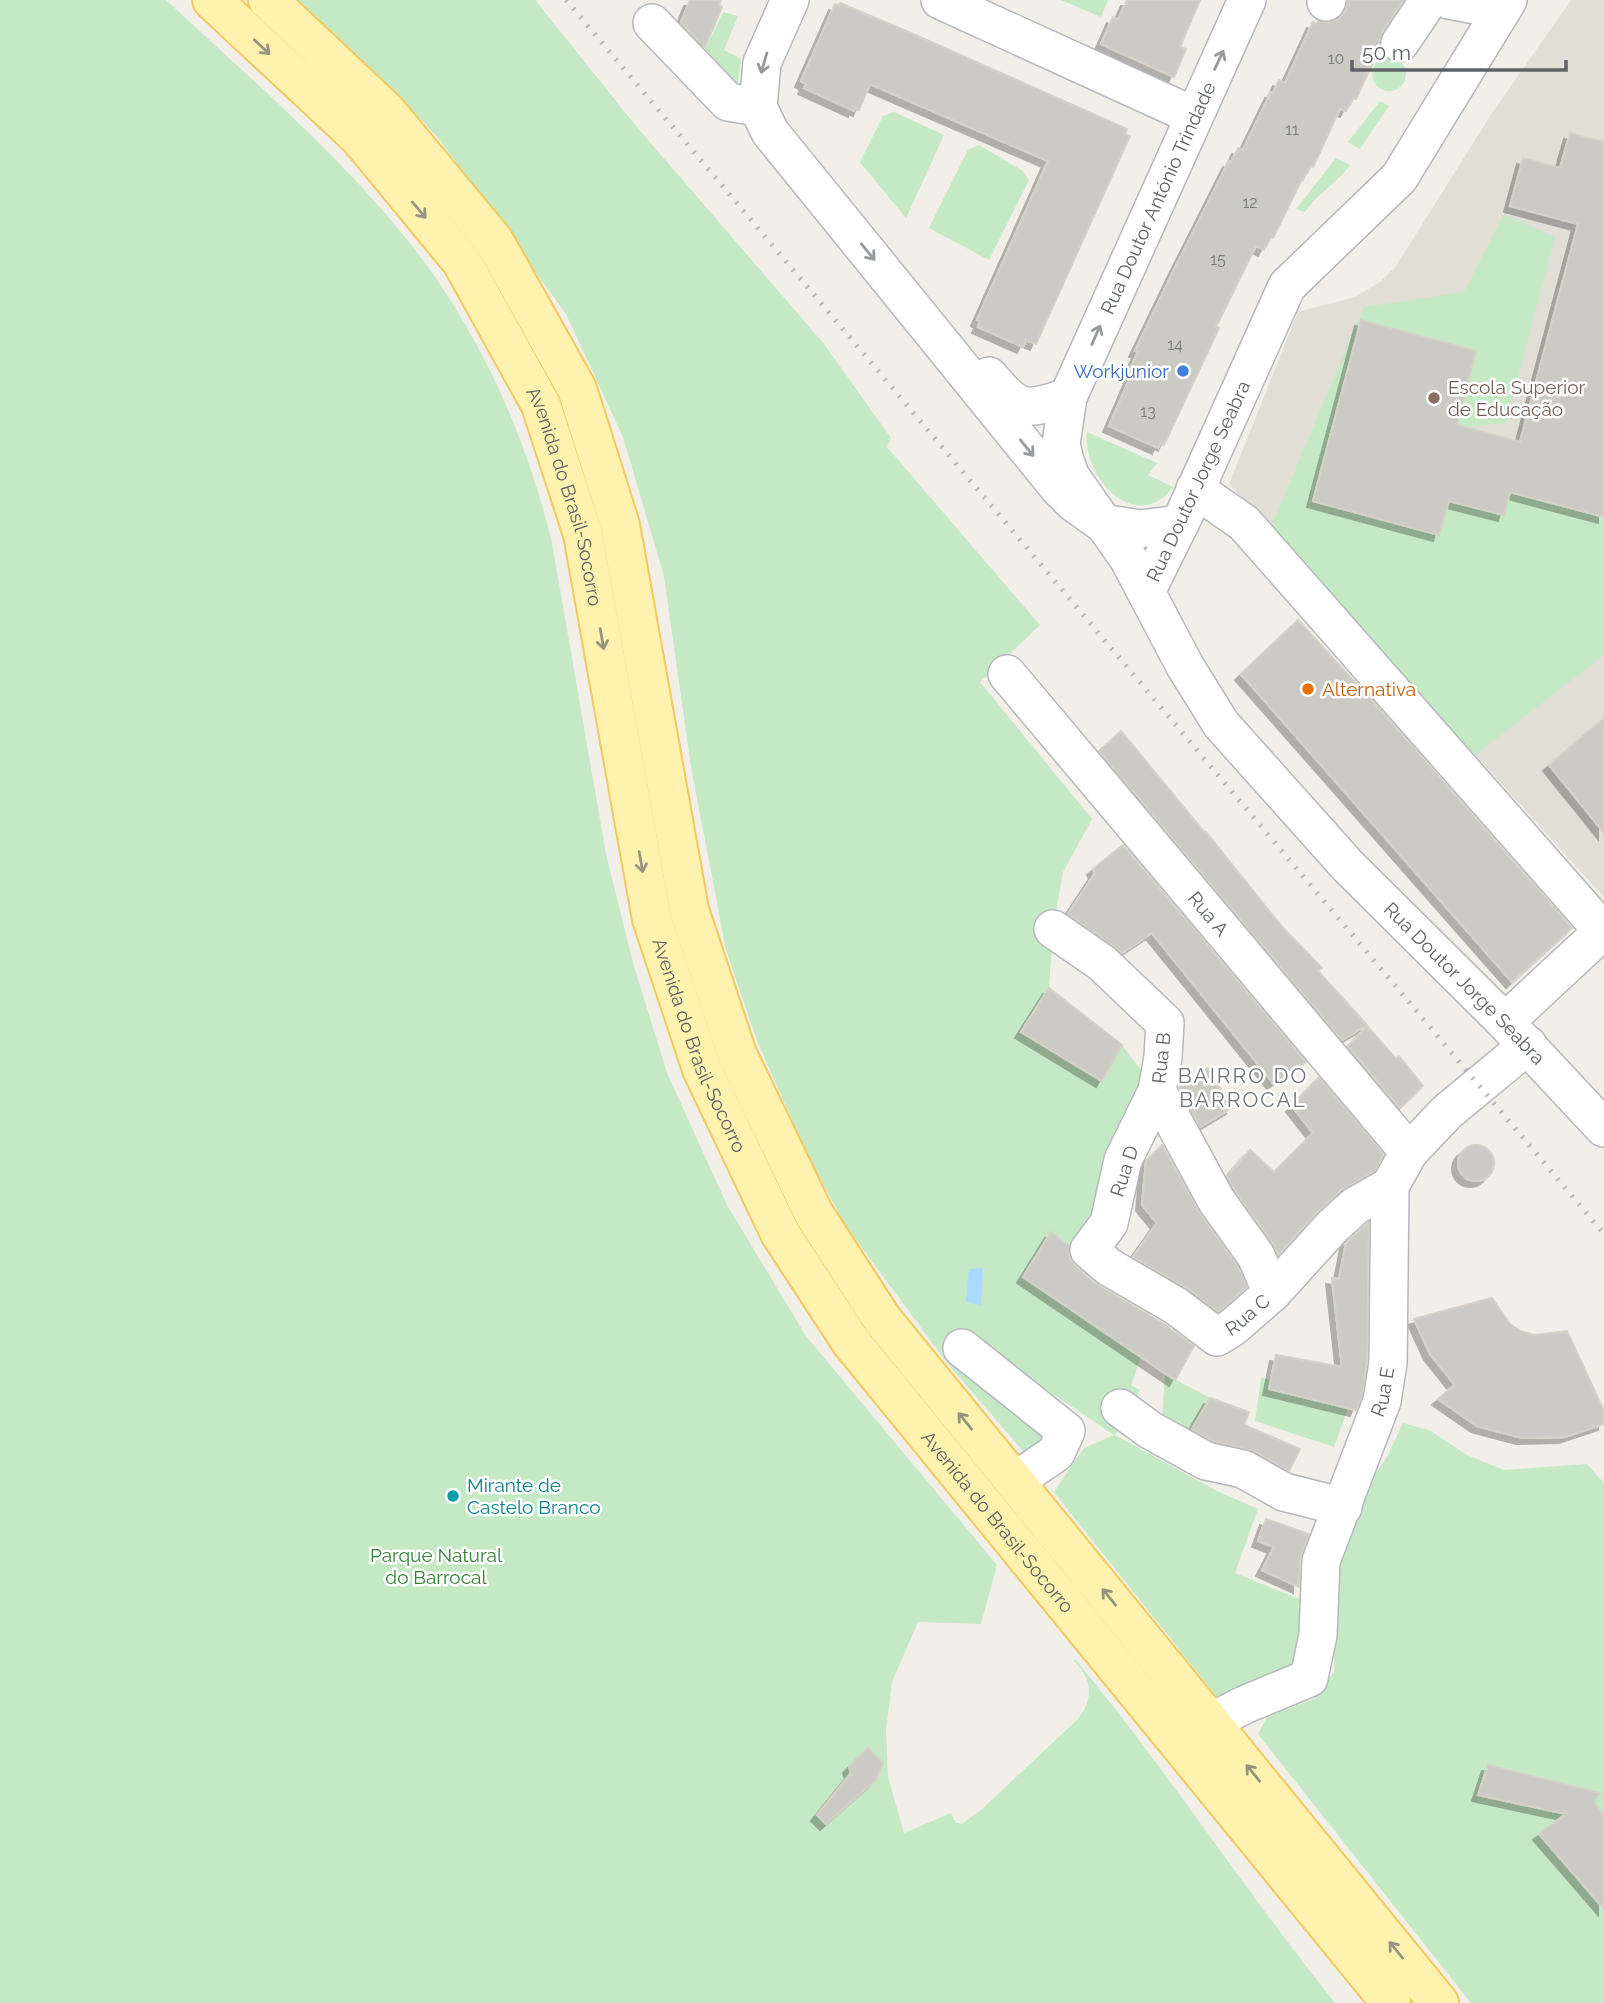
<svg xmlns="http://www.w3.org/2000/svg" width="1604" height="2003" viewBox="0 0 1604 2003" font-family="Raleway,sans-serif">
<defs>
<filter id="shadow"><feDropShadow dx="-6" dy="6" stdDeviation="0" flood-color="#0004"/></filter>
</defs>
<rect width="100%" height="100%" fill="#f1efe8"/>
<path fill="#e1ded6" d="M1571 0H1604V897L1229 484 1298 312 1355 297 1380 282 1396 266 1492 113Z"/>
<path fill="#c5e8c5" d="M0 0H166C258 86 363 174 435 277 491 358 529 448 552 543L606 854 633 963 667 1073 727 1205 806 1336 997 1565 981 1624 918 1622 892 1682 886 1730 888 1777 904 1833 951 1813 956 1823 962 1824 982 1809 1077 1720C1094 1699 1093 1680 1074 1661L1075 1659C1167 1770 1245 1891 1335 2003H0Z
M292 0H535L636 126 824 344 891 438 887 447 1040 625 980 682 1092 819 1063 872 1053 929 1049 988 1021 1031 1102 1081 1122 1045 1157 1091 1082 1256 1051 1232 1023 1277 1141 1357 1131 1385 1140 1390 1115 1435 1219 1492 1258 1509 1235 1573 1304 1601 1309 1678 1229 1712 1054 1492 1084 1448 1114 1435 955 1328 951 1334 1053 1441 1023 1451 948 1364 845 1225 808 1156 758 1043 726 950 691 767 664 576 623 437 566 314 439 139 389 85Z
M1061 0H1108L1101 17Z
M723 12 738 16 724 50 741 59 737 90 701 58Z
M1372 74a17 17 0 1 1 34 0a17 17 0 1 1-34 0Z
M1380 101 1389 106 1360 149 1348 142Z
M894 112 944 135 906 218 860 162 883 116Z
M979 145 1023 171 1029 180 989 260 929 228 968 150Z
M1336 158 1350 165C1337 183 1317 194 1305 212L1296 209Z
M1504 214 1555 237 1506 423 1452 428 1439 484 1501 477 1604 504V655L1475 755 1270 530 1364 307 1464 292Z
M1087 432 1157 463 1148 475 1173 487C1136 536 1082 477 1087 432Z
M1165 1374 1210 1398 1188 1437 1161 1436Z
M1261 1378 1271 1380 1269 1389 1348 1408 1334 1447 1255 1421Z
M1403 1423 1431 1431 1467 1455 1504 1470 1587 1464 1604 1483V2003H1471L1258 1734 1267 1717 1315 1698 1334 1672 1336 1568 1362 1494 1387 1457Z"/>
<path fill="#aadaff" d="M983 1268 981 1305 966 1302 969 1269Z"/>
<path fill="#cccac5" stroke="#d6d1c6" stroke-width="2" filter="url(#shadow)" d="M690 0H721L719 5 722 7 705 47 681 23Z
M1127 0H1200L1180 47 1186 49 1174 77 1101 44 1113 17 1118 20Z
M1348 0H1404L1382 32 1379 41 1380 48 1356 99 1353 98 1346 111 1340 109 1313 167 1310 166 1303 180 1302 179 1273 238 1271 237 1264 250 1256 246 1216 327 1219 328 1164 445 1160 443 1158 448 1109 426 1130 378 1127 376 1138 352 1135 351 1173 272 1229 161 1231 162 1238 148 1243 150 1271 92 1273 93 1279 80 1285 83 1313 22 1316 24 1318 21 1328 23 1337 20 1345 11Z
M840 3 911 33 1127 129 1125 134 1130 136 1036 344 1026 340 1023 347 978 327 980 322 977 320 1048 161 870 84 859 110 855 108 854 111 804 88 806 84 801 81 835 4 839 6Z
M1570 133 1604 142V517L1510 492 1504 515 1449 501 1439 535 1313 501 1361 320 1476 351 1457 425 1520 442 1578 224 1510 206 1523 158 1560 168Z
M1298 620 1376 705 1572 928 1512 982 1241 674Z
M1604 718V833L1549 765Z
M1121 731 1205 833 1206 832 1283 928 1322 968 1318 971 1367 1025 1342 1040 1099 751Z
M1123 845 1306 1062 1273 1083 1152 933 1122 953 1068 914 1095 873 1093 869Z
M1049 988 1122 1045 1102 1081 1021 1032Z
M1367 1026 1396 1059 1399 1056 1423 1086 1400 1108 1348 1046Z
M1208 1068 1232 1108 1200 1127 1179 1087Z
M1319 1077 1384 1154 1375 1171 1341 1190 1316 1213 1278 1255 1273 1244 1234 1189 1227 1176 1250 1150 1274 1172 1313 1133 1292 1106Z
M1458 1163a18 18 0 1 1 36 0a18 18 0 1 1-36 0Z
M1162 1145 1198 1210 1238 1266 1247 1287 1218 1312 1187 1288 1133 1257 1157 1223 1142 1205 1146 1161Z
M1369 1222 1367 1361 1362 1396 1356 1410 1269 1389 1276 1355 1342 1367 1332 1278 1339 1279 1346 1243Z
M1051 1232 1069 1246V1257L1075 1266 1095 1283 1164 1324 1194 1346 1175 1380 1023 1277Z
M1492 1298 1510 1324 1520 1331 1534 1335 1567 1331 1604 1411V1424L1565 1437 1522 1438 1477 1426 1438 1399 1455 1385 1430 1354 1414 1319Z
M1210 1398 1249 1412 1244 1425 1300 1449 1289 1471 1253 1451 1213 1441 1192 1429Z
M1266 1519 1309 1534 1300 1560 1299 1587 1262 1570 1274 1547 1258 1541Z
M868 1748 883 1763 876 1780 826 1824 817 1815 851 1773 849 1767Z
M1488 1765 1600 1793 1594 1802 1604 1816V1909L1539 1834 1566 1814 1478 1795Z"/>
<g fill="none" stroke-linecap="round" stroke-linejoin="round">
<g stroke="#b5b8bc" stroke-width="40">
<g id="minor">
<path d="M790 0 762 63 758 107 770 132 1058 487 1074 503 1102 523 1140 529 1180 524"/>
<path d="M940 0 1194 116"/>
<path d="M1449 0 1502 10"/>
<path id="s1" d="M1508 0 1399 178 1287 286 1184 515 1146 592 1185 666 1221 724 1347 865 1505 1022 1604 1128"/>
<path d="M1326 2 1327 0"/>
<path d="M652 23 728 102 758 107"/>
<path d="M1400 43 1429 0"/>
<path d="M989 376C1018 411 1024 412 1068 397"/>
<path d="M1195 489 1244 523 1603 931 1505 1022"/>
<path id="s2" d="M1146 592 1128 558 1071 477 1065 461 1061 444 1068 397 1247 0"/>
<path id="s3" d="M1007 674 1409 1152"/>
<path d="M1053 929 1102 963 1165 1023 1163 1057 1157 1091 1216 1200 1256 1256 1272 1293"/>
<path id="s4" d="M1157 1091 1123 1160 1109 1223 1089 1250 1109 1267 1176 1306 1217 1337 1233 1327 1272 1293 1332 1227 1355 1206 1390 1186"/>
<path d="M962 1348 1066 1431 1056 1453 1015 1481"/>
<path d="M1120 1408 1150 1430 1206 1461 1243 1469 1284 1492 1343 1507"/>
<path id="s5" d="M1211 1722 1244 1705 1309 1678 1318 1635 1321 1561 1382 1401 1388 1363 1390 1186 1409 1152 1447 1112 1528 1045"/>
</g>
</g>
<g stroke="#f2c960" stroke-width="42">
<g id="major">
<path id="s6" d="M212 0 359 137 462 262 541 405 583 534 652 919 702 1069 780 1233 851 1342 1391 2003"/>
<path d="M268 0 386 111 494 241 577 389 620 525 689 910 737 1054 814 1214 882 1319 1439 2003"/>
</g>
</g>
<use href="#minor" stroke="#fff" stroke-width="37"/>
<use href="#major" stroke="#fff2af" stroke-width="38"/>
<path stroke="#b6b7b8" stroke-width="5" stroke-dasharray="2 9" stroke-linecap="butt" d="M566 0 1604 1234"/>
</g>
<defs><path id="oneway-shaft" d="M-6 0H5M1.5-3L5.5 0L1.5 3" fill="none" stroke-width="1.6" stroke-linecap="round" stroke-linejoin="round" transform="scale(1.75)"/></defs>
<g stroke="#979581">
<use href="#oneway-shaft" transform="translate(262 47) rotate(43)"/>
<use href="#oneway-shaft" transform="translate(419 210) rotate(50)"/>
<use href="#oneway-shaft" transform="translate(602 639) rotate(80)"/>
<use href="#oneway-shaft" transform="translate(641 862) rotate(80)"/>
<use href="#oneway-shaft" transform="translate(965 1421) rotate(-129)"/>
<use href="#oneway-shaft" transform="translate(1109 1597) rotate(-129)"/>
<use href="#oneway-shaft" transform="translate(1253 1773) rotate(-129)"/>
<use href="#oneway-shaft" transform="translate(1396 1950) rotate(-129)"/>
</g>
<g stroke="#979a9d">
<use href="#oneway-shaft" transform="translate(1219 60) rotate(-65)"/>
<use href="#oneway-shaft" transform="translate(764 63) rotate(106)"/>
<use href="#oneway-shaft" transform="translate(868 252) rotate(51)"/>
<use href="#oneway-shaft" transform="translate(1096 335) rotate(-66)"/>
<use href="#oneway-shaft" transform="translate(1027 448) rotate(51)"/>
</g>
<circle fill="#3f7fe0" stroke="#fff" stroke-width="2.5" cx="1183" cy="371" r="7"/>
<circle fill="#8d6e63" stroke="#fff" stroke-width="2.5" cx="1434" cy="398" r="7"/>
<circle fill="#e8710a" stroke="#fff" stroke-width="2.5" cx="1308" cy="689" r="7"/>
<circle fill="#0f9aa8" stroke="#fff" stroke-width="2.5" cx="453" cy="1496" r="7"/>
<g text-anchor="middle" stroke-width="5" stroke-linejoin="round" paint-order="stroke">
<g font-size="16" fill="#7a7d7f">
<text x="1336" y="64">10</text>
<text x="1292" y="135">11</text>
<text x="1250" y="208">12</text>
<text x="1218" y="265">15</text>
<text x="1175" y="350">14</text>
<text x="1148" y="417">13</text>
</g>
<g font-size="19" fill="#5f6368" stroke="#fff">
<text dy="7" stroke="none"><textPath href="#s2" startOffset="438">Rua Doutor António Trindade</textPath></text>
<text transform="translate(1198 481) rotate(-65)" y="7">Rua Doutor Jorge Seabra</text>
<text dy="7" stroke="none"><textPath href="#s6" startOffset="621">Avenida do Brasil-Socorro</textPath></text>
<text dy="7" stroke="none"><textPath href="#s3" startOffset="313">Rua A</textPath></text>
<text dy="7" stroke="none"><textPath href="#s1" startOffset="1209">Rua Doutor Jorge Seabra</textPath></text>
<text dy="7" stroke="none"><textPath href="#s6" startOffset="1188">Avenida do Brasil-Socorro</textPath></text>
<text transform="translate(1161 1058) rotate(-84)" y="7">Rua B</text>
<text transform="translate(1124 1171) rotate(-72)" y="7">Rua D</text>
<text dy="7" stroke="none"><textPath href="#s4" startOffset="368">Rua C</textPath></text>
<text dy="7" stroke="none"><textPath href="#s5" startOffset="406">Rua E</textPath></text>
<text dy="7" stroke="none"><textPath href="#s6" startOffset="1755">Avenida do Brasil-Socorro</textPath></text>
</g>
<g font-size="19" fill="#366cbe" stroke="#fff" text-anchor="end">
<text x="1169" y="378">Workjunior</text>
</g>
<g font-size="19" fill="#785e54" stroke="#fff" text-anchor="start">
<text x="1448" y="394">Escola Superior<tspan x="1448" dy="22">de Educação</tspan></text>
</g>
<g font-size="19" fill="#c56008" stroke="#fff" text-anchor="start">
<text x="1322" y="696">Alternativa</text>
</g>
<g font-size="19" fill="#0d838f" stroke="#fff" text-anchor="start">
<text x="467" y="1492">Mirante de<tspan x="467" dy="22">Castelo Branco</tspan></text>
</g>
<g font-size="19" fill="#348238" stroke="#fff">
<text x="436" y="1562">Parque Natural<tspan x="436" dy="22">do Barrocal</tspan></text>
</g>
<g font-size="21" letter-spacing="2" fill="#70757a" stroke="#fff">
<text x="1243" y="1083">BAIRRO DO<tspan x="1243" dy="24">BARROCAL</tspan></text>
</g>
</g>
<path d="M1352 60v10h214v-10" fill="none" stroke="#5f6368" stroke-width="3.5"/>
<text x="1362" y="60" font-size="21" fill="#5f6368" stroke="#ffffff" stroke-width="5" paint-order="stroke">50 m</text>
</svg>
